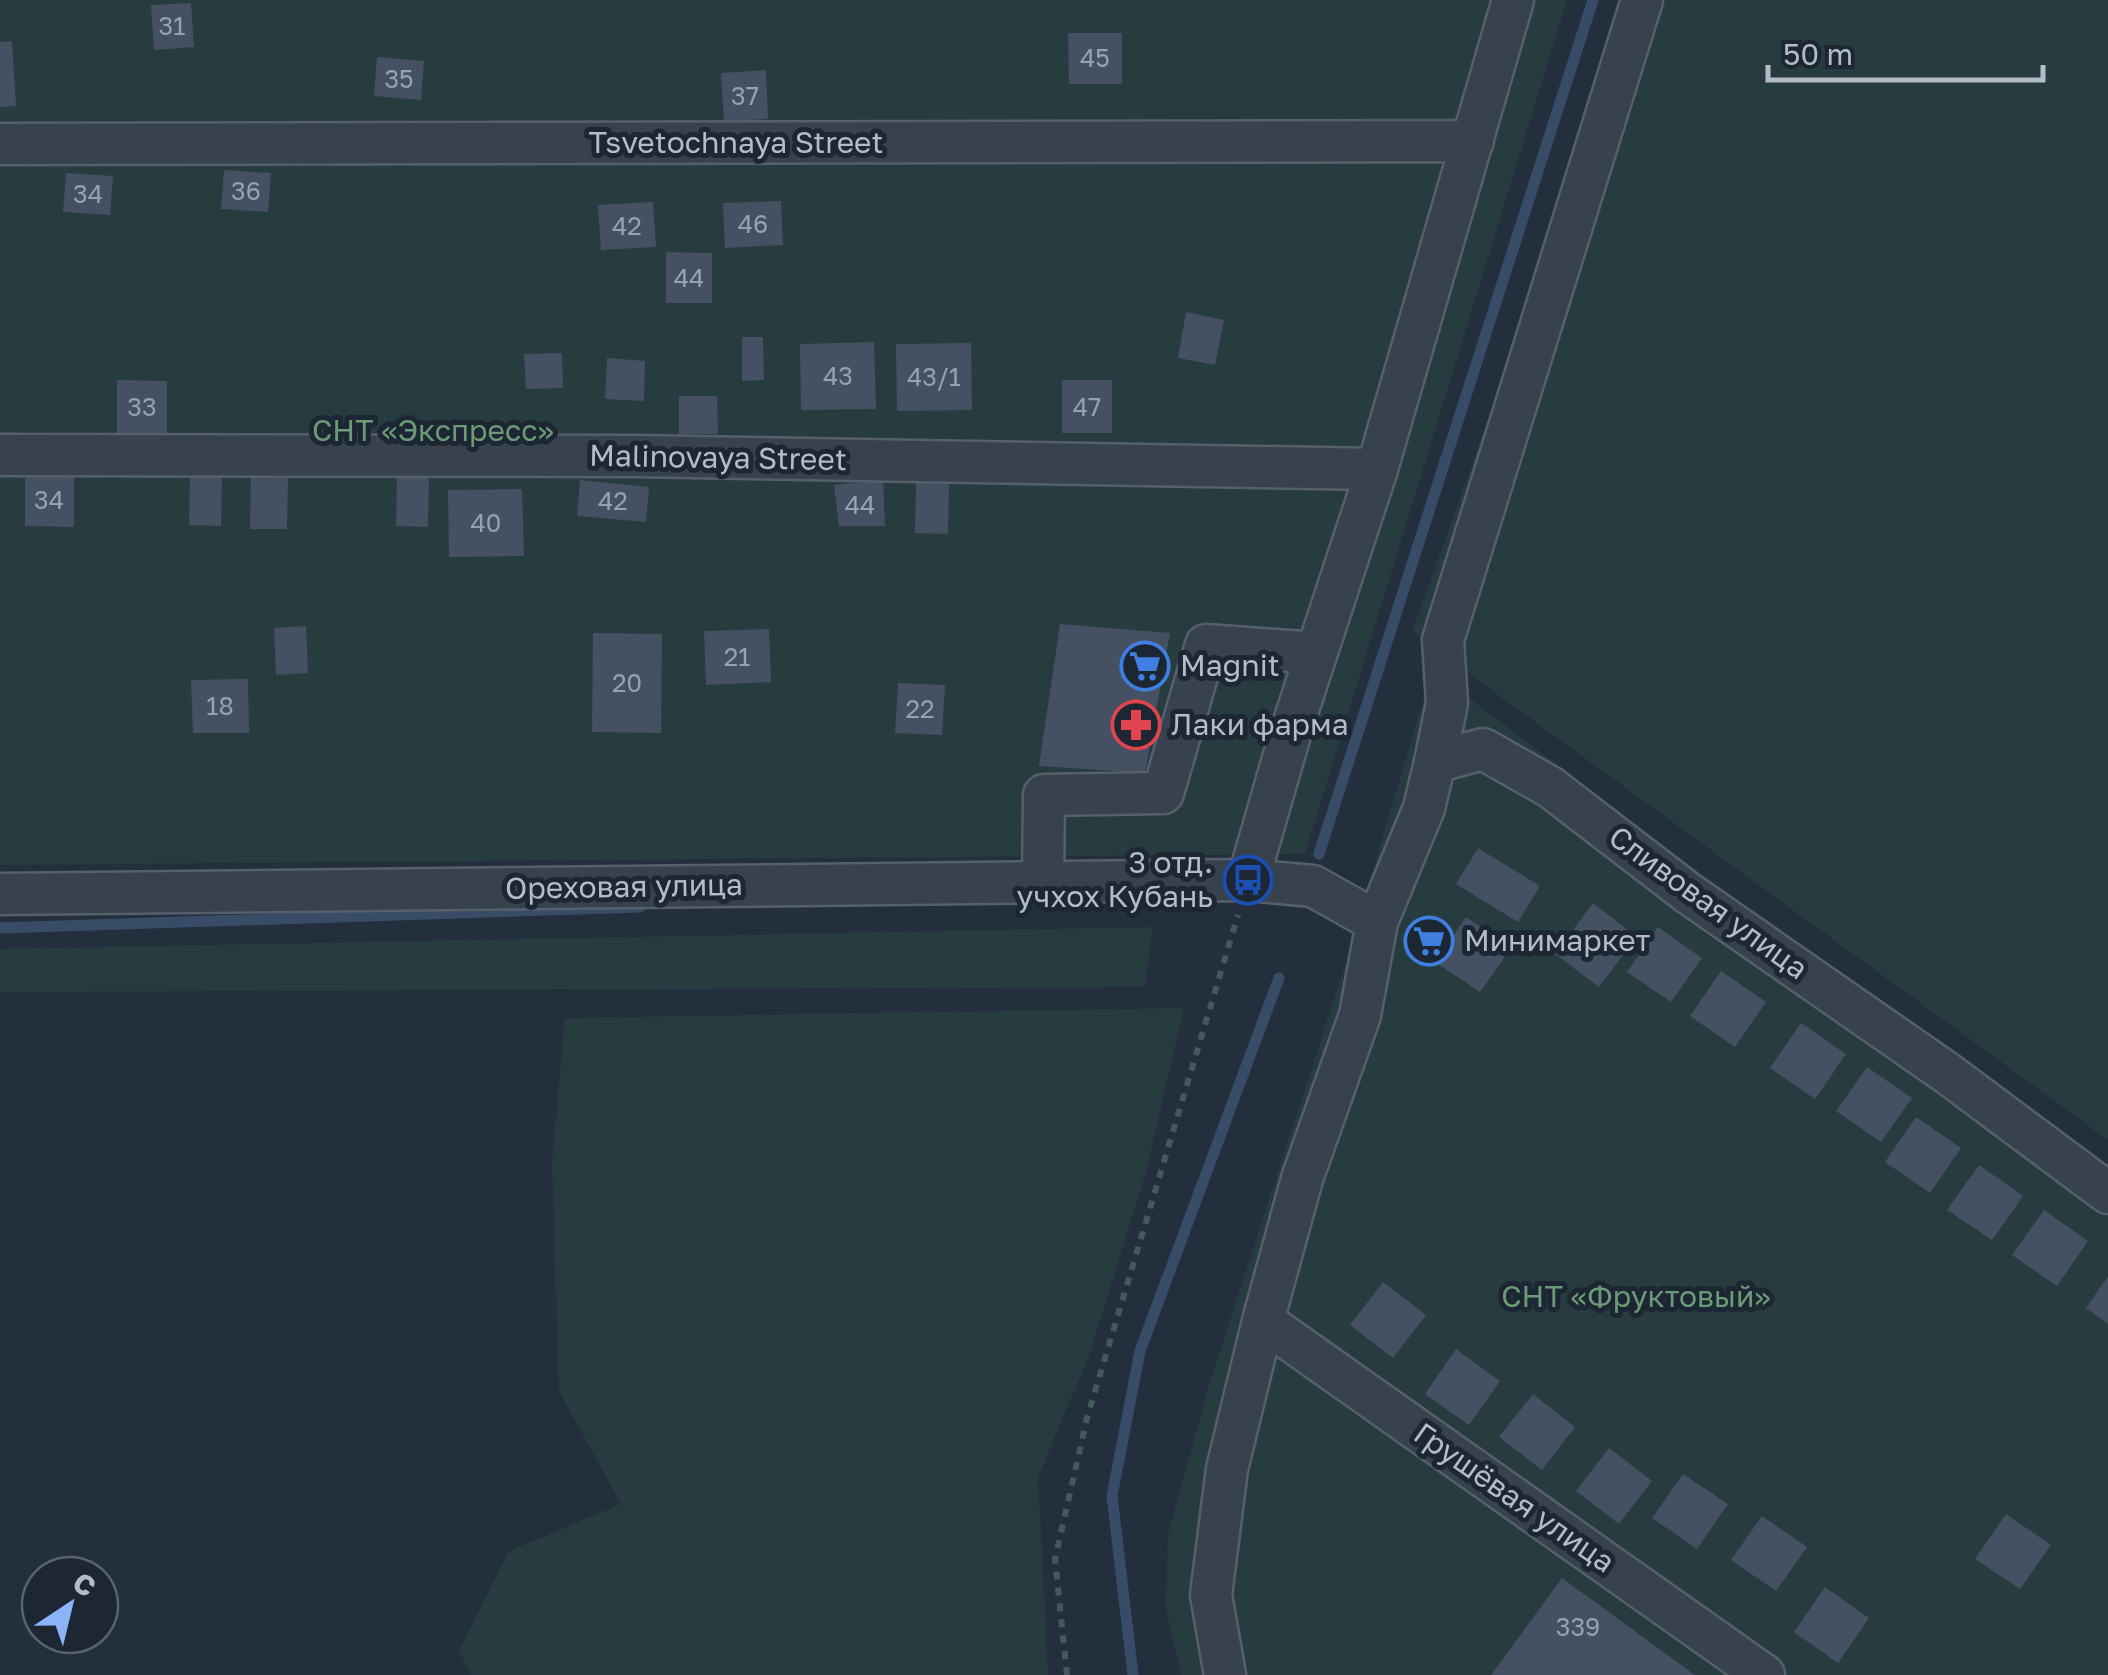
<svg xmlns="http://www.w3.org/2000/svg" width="2108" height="1675" viewBox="0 0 2108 1675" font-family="'Golos Text',sans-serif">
<rect width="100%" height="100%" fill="#242f3e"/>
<path fill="#263c3f" d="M0 0H1567L1305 854 0 865Z
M1638 0H2108V1140L1412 632Z
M1432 670 2108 1182V1675H1181L1166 1609 1168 1534 1209 1385 1345 965Z
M1153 927 1145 987 0 992V949Z
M1184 1008 1146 1172 1090 1353 1038 1477 1048 1675H471L459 1651 509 1551 621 1504 559 1391 552 1162 565 1018Z"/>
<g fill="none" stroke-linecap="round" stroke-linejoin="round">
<path stroke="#394c67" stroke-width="11" d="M1319 854 1593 0
M0 928 640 907
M1133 1675 1112 1496 1140 1351 1279 978"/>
</g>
<path fill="#455162" d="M191 3 194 47 154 50 151 5Z
M1068 33H1122V84H1069Z
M12 41 16 106 0 107V42Z
M377 57 424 61 421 100 374 96Z
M766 70 768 119 724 121 721 73Z
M224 170 271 173 268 212 221 209Z
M66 173 113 176 110 215 63 212Z
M781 201 783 245 725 248 723 203Z
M653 202 656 247 601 250 598 205Z
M666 252 712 253V303H666Z
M1186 312 1224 320 1215 365 1178 358Z
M742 337H763L764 380 742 381Z
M874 342 876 409 801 410 800 344Z
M971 343 972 410 897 411 896 344Z
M562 353 563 388 526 389 524 354Z
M607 358 645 361 644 401 605 399Z
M117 380 167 381V434L117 433Z
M1062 380H1112V433H1062Z
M679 396H717L718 434H679Z
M25 473 74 474V527L25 526Z
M251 474H288L287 529H250Z
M190 476H222L221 526 189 525Z
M397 476 429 477 428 527 396 526Z
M580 480 649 487 646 522 577 516Z
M883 480 885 526H839L834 485Z
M916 483 949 484 948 534 915 533Z
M522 489 524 556 449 557 448 490Z
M1060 624 1170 633 1145 773 1039 766Z
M306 626 308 673 276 675 274 628Z
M769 629 771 682 706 685 704 631Z
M593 633 662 634 661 733 592 732Z
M248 679 249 733H193L191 680Z
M898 683 945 685 942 735 895 733Z
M1478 848 1540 886 1518 922 1456 884Z
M1593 903 1637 937 1599 987 1555 954Z
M1466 917 1511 948 1480 992 1435 962Z
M1658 927 1702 958 1671 1002 1627 972Z
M1721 971 1766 1002 1735 1047 1690 1016Z
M1801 1023 1846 1054 1815 1099 1770 1068Z
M1867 1067 1912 1098 1881 1142 1836 1111Z
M1916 1117 1961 1148 1930 1193 1885 1162Z
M1979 1165 2023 1196 1992 1240 1947 1210Z
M2044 1210 2088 1241 2057 1286 2012 1255Z
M2108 1276V1324L2086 1308Z
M1383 1282 1426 1315 1393 1358 1350 1325Z
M1456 1349 1500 1381 1469 1425 1425 1394Z
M1533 1394 1575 1427 1542 1470 1499 1437Z
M1609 1448 1652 1481 1619 1524 1576 1491Z
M1683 1474 1728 1504 1697 1549 1652 1518Z
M2006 1514 2051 1545 2020 1589 1975 1559Z
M1762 1516 1807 1547 1776 1591 1731 1560Z
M1562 1578 1695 1675H1491Z
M1825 1587 1869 1618 1838 1663 1794 1632Z"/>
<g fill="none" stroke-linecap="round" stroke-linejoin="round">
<g stroke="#565f6c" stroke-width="45">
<path id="minor" d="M0 144 1473 141
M0 455 635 456 1377 469
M1435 762 1447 703 1443 640 1642 0
M1248 880 1292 728 1377 469 1513 0
M1043 882 1044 795 1163 793 1206 645 1316 653
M0 894 1248 880 1313 886 1377 922 1360 1015 1302 1179 1263 1321 1227 1469 1211 1595 1225 1675
M1377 922 1424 808 1435 762 1483 749 1550 787 1688 893 1947 1073 2108 1193
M1263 1321 1764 1675"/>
</g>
<path stroke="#44595c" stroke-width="6" stroke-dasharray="8 8" stroke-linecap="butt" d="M1067 1675 1055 1559 1087 1418 1238 915"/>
<use href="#minor" stroke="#38414e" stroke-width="40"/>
</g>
<defs>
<g id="supermarket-ring" transform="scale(2.5)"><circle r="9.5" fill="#1d2633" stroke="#3f7fe0" stroke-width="1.5"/><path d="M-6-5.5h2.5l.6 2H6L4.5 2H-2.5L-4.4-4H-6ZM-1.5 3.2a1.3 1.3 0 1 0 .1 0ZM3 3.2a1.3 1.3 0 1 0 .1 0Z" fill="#3f7fe0"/></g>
<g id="pharmacy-ring" transform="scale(2.5)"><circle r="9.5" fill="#1d2633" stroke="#e0444e" stroke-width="1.5"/><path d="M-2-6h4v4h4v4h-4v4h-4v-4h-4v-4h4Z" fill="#e0444e"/></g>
<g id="bus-ring" transform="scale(2.5)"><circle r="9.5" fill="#1d2633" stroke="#1a4fb4" stroke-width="1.5"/><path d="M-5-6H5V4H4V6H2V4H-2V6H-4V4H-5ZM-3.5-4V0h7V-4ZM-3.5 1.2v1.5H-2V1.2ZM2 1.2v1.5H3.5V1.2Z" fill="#1a4fb4"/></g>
</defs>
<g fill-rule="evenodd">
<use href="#supermarket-ring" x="1145" y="666"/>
<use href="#pharmacy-ring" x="1136" y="725"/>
<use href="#bus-ring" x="1248" y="880"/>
<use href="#supermarket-ring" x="1429" y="941"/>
</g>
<g text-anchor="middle" stroke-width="10" stroke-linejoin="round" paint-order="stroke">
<g font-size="25" fill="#98a1af">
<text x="172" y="35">31</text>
<text x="1095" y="67">45</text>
<text x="399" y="88">35</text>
<text x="745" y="105">37</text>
<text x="246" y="200">36</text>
<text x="88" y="203">34</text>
<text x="753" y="233">46</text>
<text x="627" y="235">42</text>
<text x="689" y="287">44</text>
<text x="838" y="385">43</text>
<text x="934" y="386">43/1</text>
<text x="142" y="416">33</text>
<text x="1087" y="416">47</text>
<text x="49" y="509">34</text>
<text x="613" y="510">42</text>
<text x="860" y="514">44</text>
<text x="486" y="532">40</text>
<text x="737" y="666">21</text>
<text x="627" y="692">20</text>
<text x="220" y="715">18</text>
<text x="920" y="718">22</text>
<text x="1578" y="1636">339</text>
</g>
<g font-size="30" fill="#b4bcc9" stroke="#1d2633">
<text x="736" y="153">Tsvetochnaya Street</text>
<text transform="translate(718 458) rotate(1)" y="10">Malinovaya Street</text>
<text transform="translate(624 887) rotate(-1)" y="10">Ореховая улица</text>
<text transform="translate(1708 903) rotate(36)" y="10">Сливовая улица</text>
<text transform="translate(1514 1498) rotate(35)" y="10">Грушёвая улица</text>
</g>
<g font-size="30" fill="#6b9a76" stroke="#1d2633">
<text x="433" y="441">СНТ «Экспресс»</text>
<text x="1636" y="1307">СНТ «Фруктовый»</text>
</g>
<g font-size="30" fill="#b4bcc9" stroke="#1d2633" text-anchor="start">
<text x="1180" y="676">Magnit</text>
<text x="1171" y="735">Лаки фарма</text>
<text x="1213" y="873" text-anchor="end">3 отд.<tspan x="1213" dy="34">учхох Кубань</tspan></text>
<text x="1464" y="951">Минимаркет</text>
</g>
</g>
<g transform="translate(70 1605) rotate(35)"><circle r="48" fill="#1d2633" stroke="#59626f" stroke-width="2.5"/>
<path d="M0-8L18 38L0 25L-18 38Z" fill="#8ab4f8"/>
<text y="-15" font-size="28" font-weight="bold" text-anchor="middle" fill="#b4bcc9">С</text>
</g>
<path d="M1768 65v15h275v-15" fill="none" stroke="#b4bcc9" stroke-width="5"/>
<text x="1783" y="65" font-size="30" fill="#b4bcc9" stroke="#1d2633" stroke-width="8" paint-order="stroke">50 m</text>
</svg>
